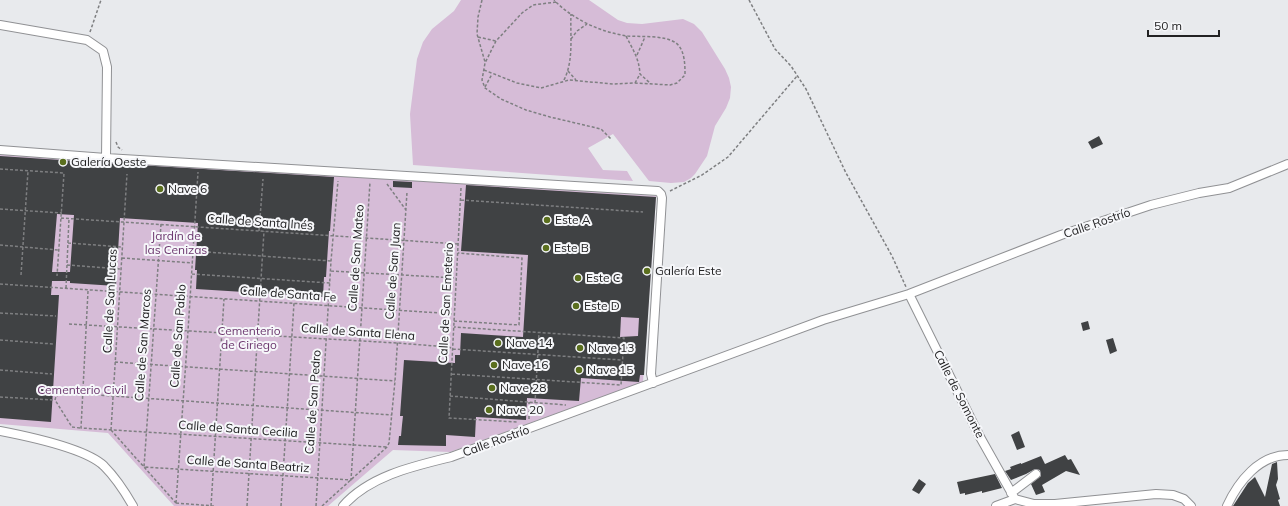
<svg xmlns="http://www.w3.org/2000/svg" width="1288" height="506" viewBox="0 0 1288 506" font-family="Mulish,sans-serif">
<rect width="100%" height="100%" fill="#e8eaed"/>
<path fill="#d6bcd7" d="M461 0H589L618 20 627 23 642 24 683 19 694 24 702 32 725 69 729 78 731 87 730 98 726 108 715 126 707 156 695 174 691 178 684 182 671 183 649 181 613 134 588 148 603 170 627 171 633 181 413 165 410 114 417 59 423 42 432 29 454 11Z
M0 153 656 196 643 382 450 452 393 450 328 506H174L108 433 0 424Z"/>
<path fill="#404244" fill-rule="evenodd" d="M1099 136 1103 144 1092 149 1088 142Z
M0 156 106 163 334 177 330 231H329L326 277H324L323 297 196 289 197 270H195L198 223 120 218 116 286 70 283V281H52L51 295H59L51 422 0 418ZM57 214 74 215 70 272H52Z
M393 181 412 182V188L393 187Z
M466 185 656 197 644 375H640L639 382 581 378 579 401 527 398 526 420 476 417 475 437 446 435V446L398 445 399 436H401L402 425 403 416H400L404 360 455 363V355H460L461 333 523 337 528 255 461 251ZM621 317 639 318 638 336 620 337Z
M1088 321 1090 329 1083 331 1081 323Z
M1113 338 1117 351 1110 354 1106 340Z
M1019 431 1025 447 1017 450 1011 435Z
M1065 455 1068 460 1071 459 1080 475 1066 471 1042 485 1045 492 1036 495 1031 484 1041 476 1040 470 1035 469 1026 474 1011 480 1005 471 1011 469 1010 467 1021 463V464L1041 456 1045 464Z
M1277 462 1278 479 1276 485 1280 499 1278 500 1280 506H1233L1248 483 1255 477 1265 497 1272 464Z
M995 474 1002 488 982 493V491L965 495V493L960 494 957 482Z
M919 479 926 484 919 494 912 490Z"/>
<g fill="none" stroke-linecap="round" stroke-linejoin="round">
<g stroke="#909194" stroke-width="10">
<path id="street" d="M0 25 87 40 103 51 107 67 106 158
M0 150 106 158 658 191 661 194 662 198 651 374 653 383
M909 294 980 437 1015 499
M0 431C26 436 85 448 104 466 116 478 125 492 133 506
M1011 493 1036 474
M343 506C369 476 414 466 451 457L823 320 909 294 1061 235 1151 205 1199 193 1229 188 1288 164
M996 506 1015 499 1034 504H1055L1156 494 1173 495 1184 499 1191 506
M1227 506C1238 482 1259 455 1288 455"/>
</g>
<path stroke="#7e7f81" stroke-width="1.5" stroke-dasharray="3 2" stroke-linecap="butt" d="M482 0 478 17 477 34 485 62
M749 0 775 49 791 66 806 89 846 173 892 256 906 287
M556 2 533 5 522 13 496 41 485 63 482 80 485 88 501 99 526 110 550 117 601 129 611 139
M90 32 101 0
M626 36C633 50 639 58 640 74L651 84
M478 37 496 41
M571 39 577 31 587 24
M637 55 645 37
M484 70 517 83 541 88 569 80 613 84 635 83 670 85 677 83 685 75C685 65 685 50 676 43 665 35 641 37 628 36 602 33 572 19 554 0
M568 71 576 80
M564 80C574 60 570 36 571 14
M635 83 640 74
M485 87 492 74
M116 142 118 147 122 150
M0 169 64 173 57 276
M387 184 406 210
M461 188 449 418 517 422
M670 191 702 175 728 157 797 76
M461 200 643 212
M0 209 62 213
M61 218 458 244
M161 224 144 467 351 480 370 182
M259 231 263 179
M68 243 122 247
M0 245 58 250
M193 251 331 261
M122 258 193 263
M67 265 121 269
M331 271 456 278
M192 274 330 283
M21 275 28 171
M0 284 455 314
M66 288 69 218
M88 291 81 428 387 447
M0 313 56 316
M454 321 519 325 522 258 458 253
M69 324 397 343 449 347 453 349 622 360
M0 340 53 344
M115 362 395 381
M0 370 52 374
M452 374 621 385 624 338 454 327
M450 396 566 405
M0 397 54 400
M535 403 539 333
M529 419V402
M80 428 72 427 55 400 56 396 64 393 83 394 392 415
M111 430 127 174
M111 430 176 503
M176 503 188 331 198 172
M176 503 214 506
M211 506 224 299
M247 506 264 231
M281 506 294 303
M316 506 331 261 338 181
M322 506 387 447 389 443 395 381 407 192"/>
<use href="#street" stroke="#fff" stroke-width="8"/>
</g>
<g fill="#5b6f1e" stroke="#f6f7fa" stroke-width="1.5">
<circle cx="63" cy="162" r="4"/>
<circle cx="160" cy="189" r="4"/>
<circle cx="547" cy="220" r="4"/>
<circle cx="546" cy="248" r="4"/>
<circle cx="647" cy="271" r="4"/>
<circle cx="578" cy="278" r="4"/>
<circle cx="576" cy="306" r="4"/>
<circle cx="498" cy="343" r="4"/>
<circle cx="580" cy="348" r="4"/>
<circle cx="494" cy="365" r="4"/>
<circle cx="579" cy="370" r="4"/>
<circle cx="492" cy="388" r="4"/>
<circle cx="489" cy="410" r="4"/>
</g>
<g text-anchor="middle" stroke-width="4" stroke-linejoin="round" paint-order="stroke">
<g font-size="12" fill="#222223" stroke="#f6f7fa" text-anchor="start">
<text x="71" y="166">Galería Oeste</text>
<text x="168" y="193">Nave 6</text>
<text x="555" y="224">Este A</text>
<text x="554" y="252">Este B</text>
<text x="655" y="275">Galería Este</text>
<text x="586" y="282">Este C</text>
<text x="584" y="310">Este D</text>
<text x="506" y="347">Nave 14</text>
<text x="588" y="352">Nave 13</text>
<text x="502" y="369">Nave 16</text>
<text x="587" y="374">Nave 15</text>
<text x="500" y="392">Nave 28</text>
<text x="497" y="414">Nave 20</text>
</g>
<g font-size="12" fill="#222223" stroke="#f6f7fa">
<text transform="translate(260 222) rotate(4)" y="4">Calle de Santa Inés</text>
<text transform="translate(1097 223) rotate(-19)" y="4">Calle Rostrío</text>
<text transform="translate(356 258) rotate(-86)" y="4">Calle de San Mateo</text>
<text transform="translate(393 271) rotate(-86)" y="4">Calle de San Juan</text>
<text transform="translate(288 294) rotate(4)" y="4">Calle de Santa Fe</text>
<text transform="translate(110 301) rotate(-87)" y="4">Calle de San Lucas</text>
<text transform="translate(446 303) rotate(-87)" y="4">Calle de San Emeterio</text>
<text transform="translate(358 332) rotate(4)" y="4">Calle de Santa Elena</text>
<text transform="translate(178 336) rotate(-86)" y="4">Calle de San Pablo</text>
<text transform="translate(143 345) rotate(-86)" y="4">Calle de San Marcos</text>
<text transform="translate(959 394) rotate(63)" y="4">Calle de Somonte</text>
<text transform="translate(313 402) rotate(-86)" y="4">Calle de San Pedro</text>
<text transform="translate(238 429) rotate(4)" y="4">Calle de Santa Cecilia</text>
<text transform="translate(496 441) rotate(-20)" y="4">Calle Rostrío</text>
<text transform="translate(248 464) rotate(4)" y="4">Calle de Santa Beatriz</text>
</g>
<g font-size="12" fill="#6c376e" stroke="#f6f7fa">
<text x="176" y="240">Jardín de<tspan x="176" dy="14">las Cenizas</tspan></text>
<text x="249" y="335">Cementerio<tspan x="249" dy="14">de Ciriego</tspan></text>
<text x="82" y="394">Cementerio Civil</text>
</g>
</g>
<path d="M1148 30v6h71v-6" fill="none" stroke="#222223" stroke-width="2"/>
<text x="1154" y="30" font-size="12" fill="#222223" stroke="#f6f7fa" stroke-width="3" paint-order="stroke">50 m</text>
</svg>
